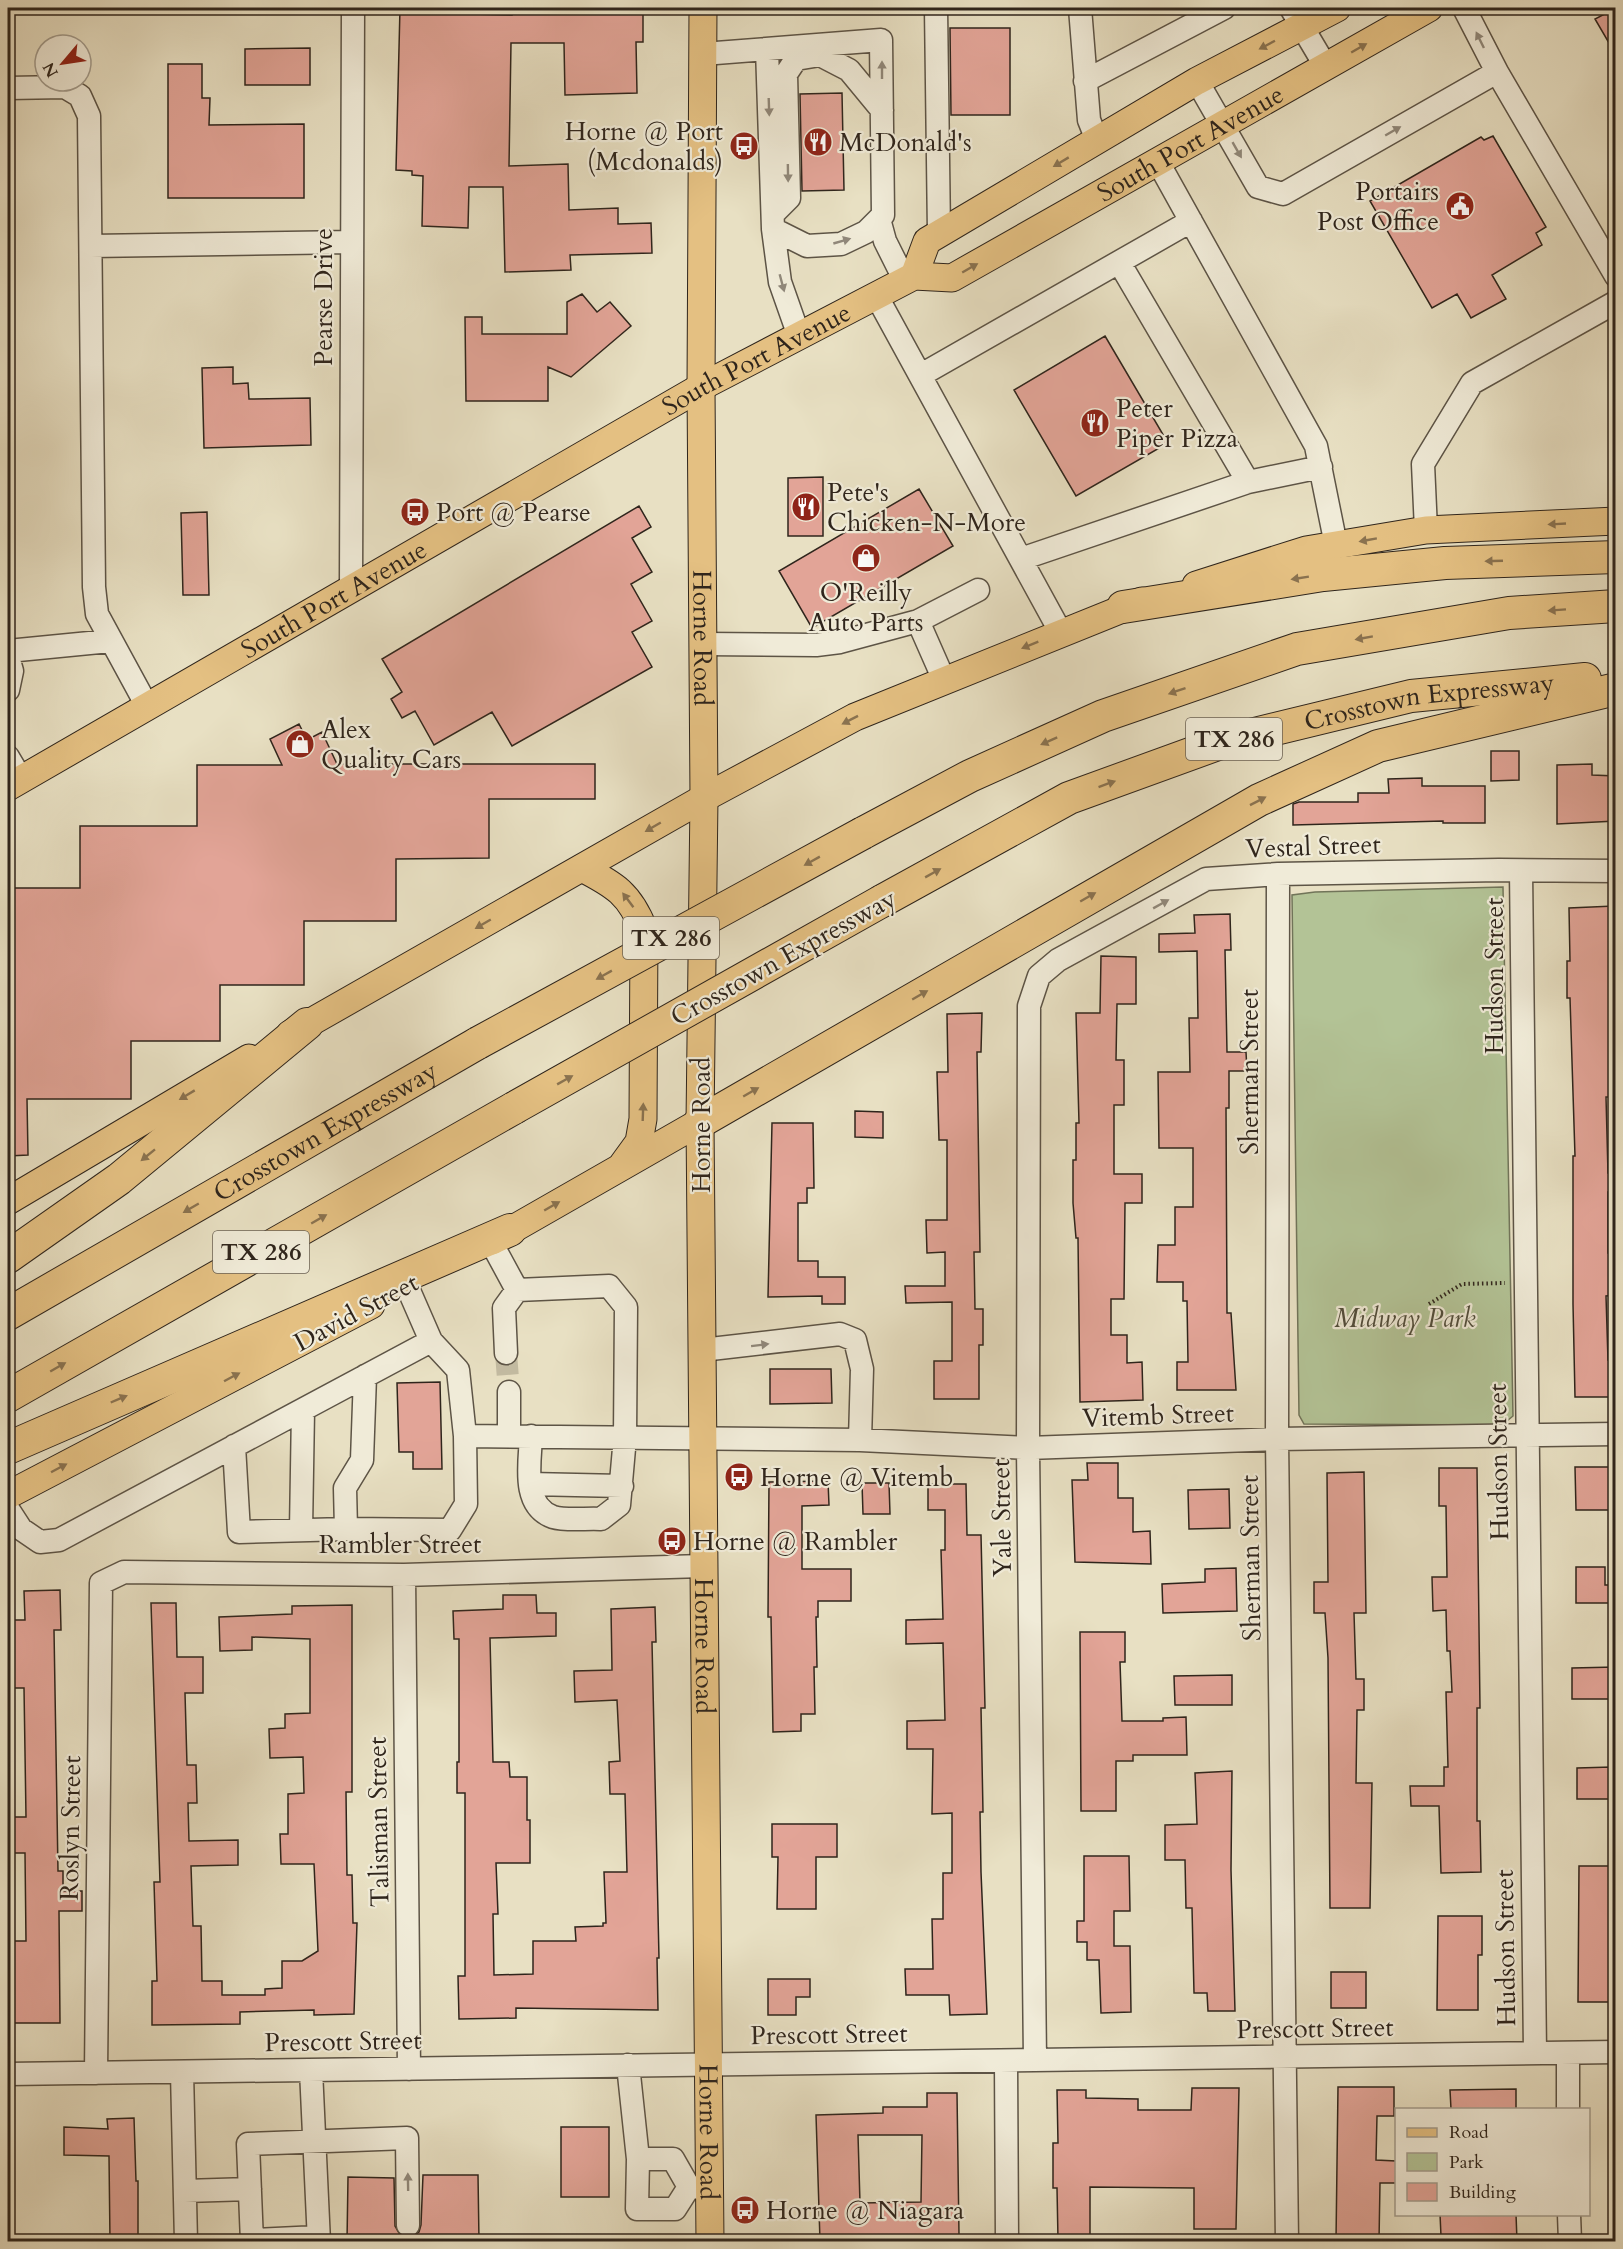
<svg xmlns="http://www.w3.org/2000/svg" width="1623" height="2249" viewBox="0 0 1623 2249" font-family="Cardo,serif">
<rect width="100%" height="100%" fill="#e8e0c3"/>
<filter id="stains"><feTurbulence type="fractalNoise" baseFrequency=".00333" numOctaves="4"/><feColorMatrix values="0 0 0 0 .2 0 0 0 0 .09 0 0 0 0 .02 0 0 0 .5 -.17"/></filter>
<radialGradient id="worn" r=".72"><stop offset=".6" stop-color="#630" stop-opacity="0"/><stop offset="1" stop-color="#630" stop-opacity=".3"/></radialGradient>
<path fill="#b3c396" stroke="#717459" stroke-width="1.5" d="M1503 887 1513 1416 1502 1425 1304 1424 1299 1415 1292 895 1315 892Z"/>
<path fill="#e2a497" stroke="#2f251c" stroke-width="1.5" fill-rule="evenodd" d="M400 8H432L431 13 512 15V8H617V13H643V42H636L637 93 565 95 564 43H511L509 166 568 164 569 210 618 208V224L651 223 652 253 570 255 571 270 505 272 503 187H469L468 228 422 226 423 176 412 175V171L396 170Z
M1616 8V55L1595 19Z
M950 28H1010V115H951Z
M310 48V85H245V49Z
M168 64H202V98H210L209 125 304 124V198H168Z
M842 93 844 190 802 191 800 94Z
M1493 136 1546 227 1536 233 1542 245 1492 275 1506 299 1471 318 1457 294 1432 308 1370 201 1481 137 1484 140Z
M582 294 597 312 610 302 631 326 571 377 548 367V401H466L465 317H482V334H567V302Z
M1105 336 1168 443 1076 496 1014 390Z
M233 367V384L248 383 249 399 310 398 311 445 204 448 202 368Z
M823 477V536H788V478Z
M919 489 953 546 812 628 779 571Z
M639 506 651 527 632 538 652 572 631 584 652 621 632 632 652 667 512 746 492 712 434 745 415 711 402 718 391 699 402 692 382 659Z
M207 512 209 595H183L181 513Z
M299 724 307 740 322 732 337 764H595V799H489V858L396 859V921H304V985H220V1041H131V1099H27L28 1155 8 1156V888H80V826H197V765H282L270 739Z
M1491 751H1519V780L1491 781Z
M1592 764V775L1616 776V821L1557 824V765Z
M1422 778V786H1485V823H1443V821L1293 825V804L1299 802H1358V793H1389L1388 779Z
M1614 906 1616 1097H1606L1608 1173H1616V1192H1608V1253H1616V1295L1606 1296 1608 1360H1616V1397H1575L1573 1304V1156H1575L1570 998H1567V961H1570L1569 908Z
M1230 914 1231 950H1225L1227 1052H1246L1247 1071H1229V1108H1226L1227 1313H1231L1236 1390H1177V1362H1188L1187 1301H1183V1282H1157L1158 1245H1175V1207H1193V1148H1159L1158 1072H1190L1189 1018H1198L1197 951 1159 952V934L1195 933 1194 915Z
M1101 956 1136 957V1004H1117L1116 1060H1124V1105H1114V1174H1142V1203H1125L1124 1299H1111V1335H1127V1363L1142 1362 1143 1400 1080 1402 1078 1238H1076L1073 1203V1160H1076V1123H1079L1076 1013H1100Z
M982 1013 981 1052H977L980 1252H974L975 1309H983V1345H979V1399H934V1361H952V1302L906 1303 905 1286H945V1252L927 1253 926 1220H947V1140H939L937 1072H948L947 1014Z
M855 1111 883 1112V1138L855 1137Z
M772 1123H813L814 1188H807V1203H798V1261H818V1277H845V1304H822V1296L768 1297Z
M770 1369H831L832 1403 770 1404Z
M440 1382 442 1469H413V1452H399L397 1383Z
M1087 1463H1118V1498H1133V1532L1150 1531 1151 1564 1075 1562 1072 1480H1088Z
M1575 1467H1609V1510H1576Z
M1439 1468H1477L1480 1708H1477V1821H1480L1481 1872 1441 1873 1439 1806H1411L1410 1786H1444V1767H1448L1446 1692H1452L1450 1651H1447L1446 1610 1433 1611 1432 1577H1447L1446 1506H1439Z
M1364 1472 1366 1613H1354L1356 1679H1364V1710H1357L1356 1783H1372L1370 1908H1330L1328 1658 1325 1613H1314V1582H1328L1327 1473Z
M828 1481 829 1505 802 1506V1569H851V1601H818V1617H816L817 1667H814L815 1714H801V1731L773 1732 771 1617H768L769 1482Z
M862 1483H889L890 1514H863Z
M928 1484H966L967 1535H981L985 1708H981L983 1812H980L981 1872 987 2014 950 2015 949 1995H906L905 1969H933L932 1919H943V1873H952V1813L932 1814 933 1749H907V1721L945 1720 943 1643 906 1644V1620L943 1619 941 1550H945V1510H928Z
M1229 1489 1230 1528 1189 1529 1188 1490Z
M1576 1567H1605V1585H1616V1603H1576Z
M1236 1568 1237 1611 1163 1613 1162 1584 1205 1582V1569Z
M60 1590 61 1630H54L58 1871H63V1891H82V1911H59L60 2023H8V1941H26L25 1853H13V1817H26L24 1688H8V1620H25L24 1591Z
M503 1595H536L537 1613H556V1636L490 1638 493 1762H509L510 1777H527V1820H530V1863H496L498 1914H493L494 1975 533 1974V1941H576L575 1927 603 1926V1923H606L604 1872H627L625 1794H610L609 1762 620 1761 617 1700 575 1702 574 1671 612 1670 611 1609 655 1607 656 1642H652L659 1958H657L658 2010 516 2008V2018L459 2019 458 1976H465V1793H457V1762H459V1639H454L453 1611 503 1609Z
M151 1603H176L177 1657H203V1693H185L187 1765H196L197 1803H188L189 1841 238 1840V1865L191 1866 193 1926H201L202 1981H222V1995H265V1989L282 1988V1961H302L318 1951 314 1864H281L280 1834H288V1794L304 1793 303 1757 270 1758 269 1729 285 1728V1714L310 1713V1639L252 1637V1650L220 1651 219 1617 292 1614V1606L352 1605V1792H346L347 1875H352L353 1923H357L354 2014 314 2015V2010L240 2012V2024L152 2025V1981H157L154 1882H160Z
M1080 1632H1125V1662H1120L1122 1721H1163V1718L1186 1717 1187 1755H1133V1761H1116V1811H1081Z
M1616 1667V1699H1572V1668Z
M1232 1675V1705H1175L1174 1676Z
M1612 1767V1799H1577V1768Z
M1232 1771 1231 1870 1235 2011H1208L1207 1993H1194L1192 1908H1186L1185 1860H1165V1825L1197 1824 1195 1773Z
M772 1824H837V1857H816V1909H777L778 1857H772Z
M1084 1856H1129L1130 1911H1114V1946H1130L1131 2012 1101 2013 1099 1960H1087V1942H1077V1921H1084Z
M1579 1866H1616V1983L1609 1984V2002H1578Z
M1438 1916H1482V1955H1478V2010H1437Z
M1331 1972H1366V2008H1331Z
M768 1979H810V1997H796V2015H768Z
M1338 2087H1394V2116H1377L1376 2160 1396 2161V2183H1380L1379 2241H1336Z
M1192 2088H1239L1236 2229H1194V2188L1090 2187V2238L1058 2239 1057 2188H1053V2143H1058L1057 2090H1086V2098L1138 2099V2110H1191Z
M1516 2089V2109H1451L1450 2090Z
M927 2093H957L959 2235H909V2239L820 2241 816 2115 883 2113V2107H927ZM858 2135H922L921 2202 860 2203Z
M134 2118 136 2181H138V2241H110L109 2156 64 2155V2127L108 2129 107 2119Z
M561 2127H609V2197H561Z
M423 2175H478L479 2241H347L348 2177 394 2178 395 2226 401 2236 409 2238 419 2232 421 2225Z
M1440 2214H1516L1517 2241H1486V2235L1441 2236Z"/>
<g fill="none" stroke-linecap="round" stroke-linejoin="round">
<path stroke="#c3bba2" stroke-width="22" stroke-dasharray="22 11" stroke-linecap="butt" d="M506 1353 509 1392"/>
<g stroke="#5d5446" stroke-width="25">
<path id="minor" d="M936 8 939 234
M1080 8 1089 120 1097 140
M1291 8 1326 67
M1464 8 1497 72 1616 276
M703 54 881 40 883 215 866 232 841 244 807 246 773 229 767 49
M1085 81 1224 8
M1197 81 1258 187 1283 194 1497 72
M8 88 65 87 80 96 89 116 94 587 97 614 147 706
M1158 162 1316 446 1336 545
M773 214 789 198 786 74 796 59 820 55 849 70 882 110
M879 219 885 241 905 281
M773 229 780 282 799 336
M91 246 352 242
M1119 262 1248 482
M876 295 1061 633
M921 375 1191 221
M1426 530 1423 464 1472 383 1616 302
M1021 559 1248 482 1321 467
M351 587 353 8
M918 621 978 590
M703 644 816 645 840 642 918 621 944 680
M8 651 110 641
M8 657 12 671 8 690
M8 757 21 779
M1521 871 1535 2053
M1278 874 1277 1439 1287 2242
M491 1242 517 1290
M517 1290 609 1286 626 1307 625 1437 619 1505 601 1519C587 1518 566 1521 553 1517 521 1505 530 1463 531 1436
M431 1341 458 1370 465 1436 860 1440 1028 1448 1277 1439 1616 1434
M702 1350 840 1334 855 1340 862 1369 860 1440
M506 1353 504 1308 517 1290
M509 1392V1435
M234 1446 239 1532 346 1529 450 1530 466 1504 465 1436
M530 1484 622 1486
M8 1509 21 1529 40 1542 59 1540 431 1341 407 1286
M346 1529 345 1488 362 1460 365 1376
M301 1530 303 1410
M404 1575 409 2069
M1568 2053V2110
M1035 2060 1028 1448 1029 1006 1039 976 1058 960 1206 879 1278 874 1499 870 1616 871
M1006 2061 1007 2242
M628 2065 638 2159 637 2209H675L689 2187 709 2188
M311 2070 319 2242
M182 2072 186 2242
M96 2073 101 1583 124 1572 404 1575 703 1566
M8 2074 1616 2052
M638 2159H673L689 2187
M185 2191 250 2189
M1569 2214 1570 2242
M252 2240 318 2237
M252 2242 248 2144 407 2138 408 2225"/>
</g>
<g stroke="#2f251c" stroke-width="29">
<g id="major">
<path id="s1" d="M703 8 701 387 704 798 700 1122 710 2242"/>
<path d="M914 276 927 241 1197 81 1337 8"/>
<path d="M1196 585 1306 550 1426 530 1616 521"/>
<path id="s2" d="M8 787 701 387 914 276 952 278 1429 8"/>
<path d="M582 868C615 885 630 894 644 930L643 1119 639 1142 623 1164"/>
<path d="M290 1034 704 798 855 717 1142 601"/>
<path d="M8 1201 249 1058"/>
<path d="M492 1241 700 1122"/>
<path d="M8 1495 371 1305"/>
</g>
</g>
<g stroke="#2f251c" stroke-width="34">
<g id="highway">
<path d="M1123 607 1323 575 1445 563 1616 557"/>
<path d="M863 833 970 776 1103 716 1297 649 1509 613 1616 606"/>
<path id="s3" d="M882 901 1069 798 1226 741 1411 696 1585 679"/>
<path d="M700 1122 1259 800 1378 746 1616 689"/>
<path d="M8 1257 119 1179 307 1024"/>
<path id="s4" d="M8 1314 478 1043"/>
<path d="M8 1396 514 1108"/>
<path d="M8 1448 510 1230"/>
</g>
</g>
<path stroke="#2f251c" stroke-width="4" stroke-dasharray="1.5 3" stroke-linecap="butt" d="M1429 1304 1462 1284 1505 1283"/>
<use href="#minor" stroke="#f0ebd8" stroke-width="22"/>
<use href="#major" stroke="#e4c082" stroke-width="27"/>
<use href="#highway" stroke="#e4c082" stroke-width="32"/>
<g stroke="#2f251c" stroke-width="34" stroke-linecap="butt">
<path id="highway-bridge" d="M478 1043 863 833
M514 1108 882 901"/>
</g>
<use href="#highway-bridge" stroke="#e4c082" stroke-width="32"/>
</g>
<defs><path id="oneway-solid" d="M-6-.8H1V-3.2L6.5 0L1 3.2V.8H-6Z" transform="scale(1.5)"/></defs>
<g fill="#90887a">
<use href="#oneway-solid" transform="translate(1480 40) rotate(-116)"/>
<use href="#oneway-solid" transform="translate(882 70) rotate(-90)"/>
<use href="#oneway-solid" transform="translate(769 107) rotate(88)"/>
<use href="#oneway-solid" transform="translate(1393 131) rotate(-30)"/>
<use href="#oneway-solid" transform="translate(1237 150) rotate(60)"/>
<use href="#oneway-solid" transform="translate(788 173) rotate(89)"/>
<use href="#oneway-solid" transform="translate(842 241) rotate(-16)"/>
<use href="#oneway-solid" transform="translate(782 283) rotate(75)"/>
<use href="#oneway-solid" transform="translate(1161 904) rotate(-29)"/>
<use href="#oneway-solid" transform="translate(760 1345) rotate(-7)"/>
<use href="#oneway-solid" transform="translate(408 2182) rotate(-91)"/>
</g>
<g fill="#8a724f">
<use href="#oneway-solid" transform="translate(1267 45) rotate(152)"/>
<use href="#oneway-solid" transform="translate(1359 48) rotate(-30)"/>
<use href="#oneway-solid" transform="translate(1061 162) rotate(149)"/>
<use href="#oneway-solid" transform="translate(970 268) rotate(-30)"/>
<use href="#oneway-solid" transform="translate(1557 524) rotate(177)"/>
<use href="#oneway-solid" transform="translate(1368 540) rotate(170)"/>
<use href="#oneway-solid" transform="translate(1494 561) rotate(178)"/>
<use href="#oneway-solid" transform="translate(1300 578) rotate(171)"/>
<use href="#oneway-solid" transform="translate(1557 610) rotate(176)"/>
<use href="#oneway-solid" transform="translate(1364 638) rotate(170)"/>
<use href="#oneway-solid" transform="translate(1030 645) rotate(158)"/>
<use href="#oneway-solid" transform="translate(1177 691) rotate(161)"/>
<use href="#oneway-solid" transform="translate(850 720) rotate(153)"/>
<use href="#oneway-solid" transform="translate(1049 741) rotate(156)"/>
<use href="#oneway-solid" transform="translate(1107 784) rotate(-20)"/>
<use href="#oneway-solid" transform="translate(1258 801) rotate(-27)"/>
<use href="#oneway-solid" transform="translate(653 827) rotate(150)"/>
<use href="#oneway-solid" transform="translate(812 861) rotate(151)"/>
<use href="#oneway-solid" transform="translate(933 873) rotate(-29)"/>
<use href="#oneway-solid" transform="translate(1088 897) rotate(-30)"/>
<use href="#oneway-solid" transform="translate(628 900) rotate(-127)"/>
<use href="#oneway-solid" transform="translate(483 924) rotate(150)"/>
<use href="#oneway-solid" transform="translate(604 975) rotate(151)"/>
<use href="#oneway-solid" transform="translate(920 995) rotate(-30)"/>
<use href="#oneway-solid" transform="translate(565 1080) rotate(-29)"/>
<use href="#oneway-solid" transform="translate(751 1092) rotate(-30)"/>
<use href="#oneway-solid" transform="translate(187 1095) rotate(149)"/>
<use href="#oneway-solid" transform="translate(643 1112) rotate(-88)"/>
<use href="#oneway-solid" transform="translate(148 1155) rotate(141)"/>
<use href="#oneway-solid" transform="translate(552 1206) rotate(-30)"/>
<use href="#oneway-solid" transform="translate(191 1208) rotate(150)"/>
<use href="#oneway-solid" transform="translate(319 1219) rotate(-30)"/>
<use href="#oneway-solid" transform="translate(58 1367) rotate(-30)"/>
<use href="#oneway-solid" transform="translate(232 1377) rotate(-28)"/>
<use href="#oneway-solid" transform="translate(119 1399) rotate(-23)"/>
<use href="#oneway-solid" transform="translate(59 1468) rotate(-28)"/>
</g>
<defs>
<g id="restaurant-disc" transform="scale(1.5)"><circle r="9.5" fill="#8f2418" stroke="#f0ebd8"/><path d="M-5-6h1v4h1v-4h1v4h1v-4h1v5L-1.5 .5V6h-2V.5L-5-1ZM5-6V6H3V1.5H1.5Q1.5-4 5-6Z" fill="#fff"/></g>
<g id="bus-disc" transform="scale(1.5)"><circle r="9.5" fill="#8f2418" stroke="#f0ebd8"/><path d="M-5-6H5V4H4V6H2V4H-2V6H-4V4H-5ZM-3.5-4V0h7V-4ZM-3.5 1.2v1.5H-2V1.2ZM2 1.2v1.5H3.5V1.2Z" fill="#fff"/></g>
<g id="civic-disc" transform="scale(1.5)"><circle r="9.5" fill="#8f2418" stroke="#f0ebd8"/><path d="M-.6-6.5H3V-4.5H.6V-3L4-1V1h2V6H-6V1h2V-1L-.6-3ZM-1.2 2.5V6h2.4V2.5Z" fill="#fff"/></g>
<g id="shop-disc" transform="scale(1.5)"><circle r="9.5" fill="#8f2418" stroke="#f0ebd8"/><path d="M-5-2.5h2.3a2.7 3.5 0 0 1 5.4 0H5L5.5 6h-11ZM-1.5-2.5h3a1.5 2.3 0 0 0-3 0Z" fill="#fff"/></g>
</defs>
<g fill-rule="evenodd">
<use href="#restaurant-disc" x="818" y="142"/>
<use href="#bus-disc" x="744" y="146"/>
<use href="#civic-disc" x="1460" y="206"/>
<use href="#restaurant-disc" x="1095" y="423"/>
<use href="#restaurant-disc" x="806" y="507"/>
<use href="#bus-disc" x="415" y="512"/>
<use href="#shop-disc" x="866" y="558"/>
<use href="#shop-disc" x="300" y="744"/>
<use href="#bus-disc" x="739" y="1477"/>
<use href="#bus-disc" x="672" y="1541"/>
<use href="#bus-disc" x="745" y="2210"/>
</g>
<g text-anchor="middle" stroke-width="4.5" stroke-linejoin="round" paint-order="stroke">
<g fill="#f0ebd8" stroke="#696054" stroke-width="1.5">
<rect x="1186" y="718" width="96" height="42" rx="4.5"/>
<rect x="623" y="917" width="96" height="42" rx="4.5"/>
<rect x="213" y="1231" width="96" height="42" rx="4.5"/>
</g>
<g font-size="24" font-weight="bold" fill="#2f251c">
<text x="1234" y="747">TX 286</text>
<text x="671" y="946">TX 286</text>
<text x="261" y="1260">TX 286</text>
</g>
<g font-size="26" fill="#2f251c" stroke="#f0ebd8" text-anchor="start">
<text x="723" y="140" text-anchor="end">Horne @ Port<tspan x="723" dy="30">(Mcdonalds)</tspan></text>
<text x="839" y="151">McDonald's</text>
<text x="1439" y="200" text-anchor="end">Portairs<tspan x="1439" dy="30">Post Office</tspan></text>
<text x="1116" y="417">Peter<tspan x="1116" dy="30">Piper Pizza</tspan></text>
<text x="827" y="501">Pete's<tspan x="827" dy="30">Chicken-N-More</tspan></text>
<text x="436" y="521">Port @ Pearse</text>
<text x="866" y="601" text-anchor="middle">O'Reilly<tspan x="866" dy="30">Auto Parts</tspan></text>
<text x="321" y="738">Alex<tspan x="321" dy="30">Quality Cars</tspan></text>
<text x="760" y="1486">Horne @ Vitemb</text>
<text x="693" y="1550">Horne @ Rambler</text>
<text x="766" y="2219">Horne @ Niagara</text>
</g>
<g font-size="26" fill="#2f251c" stroke="#f0ebd8">
<text dy="9" stroke="none"><textPath href="#s2" startOffset="1352">South Port Avenue</textPath></text>
<text transform="translate(323 297) rotate(-90)" y="9">Pearse Drive</text>
<text dy="9" stroke="none"><textPath href="#s2" startOffset="862">South Port Avenue</textPath></text>
<text dy="9" stroke="none"><textPath href="#s2" startOffset="376">South Port Avenue</textPath></text>
<text dy="9" stroke="none"><textPath href="#s1" startOffset="630">Horne Road</textPath></text>
<text dy="9" stroke="none"><textPath href="#s3" startOffset="588">Crosstown Expressway</textPath></text>
<text transform="translate(1313 846) rotate(-2)" y="9">Vestal Street</text>
<text transform="translate(783 957) rotate(-29)" y="9">Crosstown Expressway</text>
<text transform="translate(1494 976) rotate(-90)" y="9">Hudson Street</text>
<text transform="translate(1249 1072) rotate(-90)" y="9">Sherman Street</text>
<text transform="translate(701 1125) rotate(-90)" y="9">Horne Road</text>
<text dy="9" stroke="none"><textPath href="#s4" startOffset="366">Crosstown Expressway</textPath></text>
<text transform="translate(356 1312) rotate(-28)" y="9">David Street</text>
<text transform="translate(1158 1415) rotate(-2)" y="9">Vitemb Street</text>
<text transform="translate(1498 1462) rotate(-91)" y="9">Hudson Street</text>
<text transform="translate(1001 1518) rotate(-91)" y="9">Yale Street</text>
<text x="400" y="1553">Rambler Street</text>
<text transform="translate(1250 1558) rotate(-91)" y="9">Sherman Street</text>
<text dy="9" stroke="none"><textPath href="#s1" startOffset="1638">Horne Road</textPath></text>
<text transform="translate(378 1822) rotate(-91)" y="9">Talisman Street</text>
<text transform="translate(70 1828) rotate(-89)" y="9">Roslyn Street</text>
<text transform="translate(1505 1948) rotate(-91)" y="9">Hudson Street</text>
<text transform="translate(1315 2028) rotate(-1)" y="9">Prescott Street</text>
<text transform="translate(829 2034) rotate(-1)" y="9">Prescott Street</text>
<text transform="translate(343 2041) rotate(-1)" y="9">Prescott Street</text>
<text dy="9" stroke="none"><textPath href="#s1" startOffset="2124">Horne Road</textPath></text>
</g>
<g font-size="26" font-style="italic" fill="#504c3a" stroke="#f0ebd8">
<text x="1405" y="1327">Midway Park</text>
</g>
</g>
<rect width="1623" height="2249" fill="none" stroke="#e8e0c3" stroke-width="30"/>
<rect x="9" y="9" width="1605" height="2231" fill="none" stroke="#2f251c" stroke-width="3"/>
<rect x="15" y="15" width="1593" height="2219" fill="none" stroke="#2f251c" stroke-width="1.5"/>
<rect x="1395" y="2108" width="195" height="108" fill="#f0ebd8" stroke="#a39c8d" stroke-width="1.5"/>
<rect x="1407" y="2128" width="30" height="9" fill="#e4c082" stroke="#a39c8d" stroke-width="1.5"/>
<text x="1449" y="2138" font-size="18" fill="#2f251c">Road</text>
<rect x="1407" y="2153" width="30" height="18" fill="#b3c396" stroke="#a39c8d" stroke-width="1.5"/>
<text x="1449" y="2168" font-size="18" fill="#2f251c">Park</text>
<rect x="1407" y="2183" width="30" height="18" fill="#e2a497" stroke="#a39c8d" stroke-width="1.5"/>
<text x="1449" y="2198" font-size="18" fill="#2f251c">Building</text>
<g transform="translate(63 63) rotate(241)"><circle r="28" fill="#f0ebd8" stroke="#a39c8d" stroke-width="1.5"/>
<path d="M0-4.5L10 22L0 15L-10 22Z" fill="#8f2418"/>
<text y="-9" font-size="16" font-weight="bold" text-anchor="middle" fill="#2f251c">N</text>
</g>
<rect width="100%" height="100%" filter="url(#stains)"/>
<rect width="100%" height="100%" fill="url(#worn)"/>
</svg>
